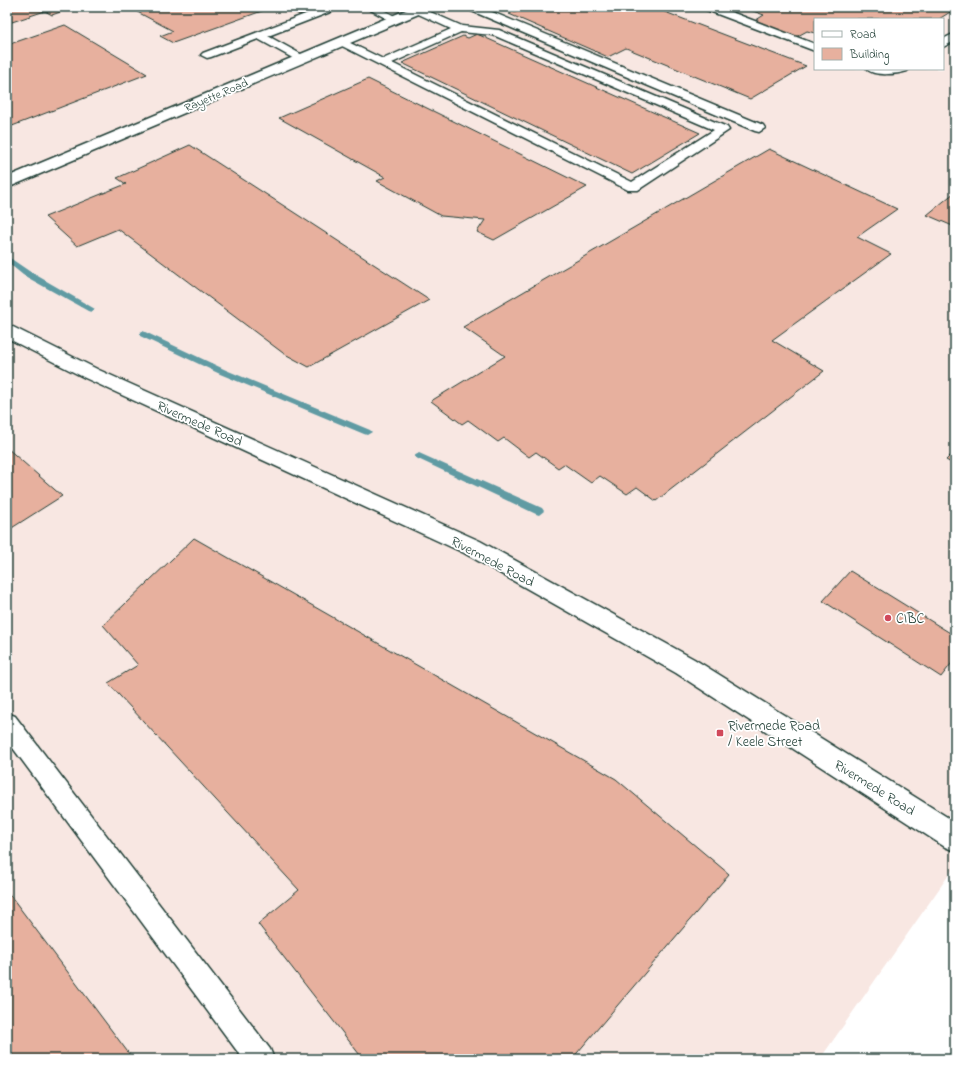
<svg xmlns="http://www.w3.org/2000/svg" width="962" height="1066" viewBox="0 0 962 1066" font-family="'Indie Flower',sans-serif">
<rect width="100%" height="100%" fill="#fff"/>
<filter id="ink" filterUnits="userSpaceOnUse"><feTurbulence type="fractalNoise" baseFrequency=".025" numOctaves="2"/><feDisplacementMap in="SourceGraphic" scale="8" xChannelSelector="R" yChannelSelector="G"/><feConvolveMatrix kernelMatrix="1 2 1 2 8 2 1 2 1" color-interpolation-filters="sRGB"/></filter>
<g filter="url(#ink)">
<path fill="#f8e7e2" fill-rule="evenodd" d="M7 7H955V866L820 1059H7ZM815 19H943V69H815Z"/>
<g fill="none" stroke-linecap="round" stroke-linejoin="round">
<path fill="#619ba3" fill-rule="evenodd" d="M7 256 29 271 95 309 91 312 88 311 23 275 7 262Z
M143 331 226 370 370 430 372 432 367 435 364 434 220 374 140 336V332Z
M419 453 542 508 544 511 539 515 536 514 416 458 414 456Z"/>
</g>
<path fill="#e7b09e" stroke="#1f3d34" d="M7 7H57L63 11 52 15 45 11 12 22 7 19Z
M128 7H273L173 43 160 36 173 31Z
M284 7H319L300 15Z
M525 7H652L806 66 750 99 626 48 608 57 509 14Z
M742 7H955V9L939 19H815V33L807 31 796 37 753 22 764 15Z
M65 25 147 74 7 128V45Z
M477 34 700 133 632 174 402 63 463 36 468 38Z
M368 79 587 187 494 240 477 232 485 220 441 216 377 181 385 177 279 118Z
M190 145 429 300 309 367 283 353 118 229 77 246 45 217 126 184 117 178Z
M769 149 897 209 857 237 891 254 772 340 824 371 656 501 637 487 627 494 600 476 591 483 564 464 558 468 536 452 529 457 504 438 498 442 468 420 462 424 431 401 505 356 463 327Z
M955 192V227L927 215Z
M7 448 62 496 7 531Z
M955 451V465L946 460Z
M194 538 616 779 729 874 572 1059H363L258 924 299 890 108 683 138 665 103 625Z
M850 571 955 636V659L941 677 823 601Z
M7 891 133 1059H7Z"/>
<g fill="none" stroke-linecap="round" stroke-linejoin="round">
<g stroke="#1f3d34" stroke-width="3">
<path id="service" d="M324 7H339L338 9 268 36 306 57 308 59 306 61H298L258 39 211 57 207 58 201 55 203 53Z
M365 7H378L400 19 395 22 391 21Z
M419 7 462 26 499 30 727 127 729 130 638 190H628L334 42 336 40H344L383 59 451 29 414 12 413 10 414 8ZM461 32 493 35 714 130 632 182 392 63Z
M466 7H480L763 125 765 128 759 132 755 131 467 9Z
M703 7H718L815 44V51L704 9Z
M955 33V41L943 47V39Z
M867 69H909L907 71C898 74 874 77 867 69Z
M7 713 15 716 270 1049 274 1059H243L7 740Z"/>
</g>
<g stroke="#1f3d34" stroke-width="3">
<path id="minor" d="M413 7H430L428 10 7 188V177Z"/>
</g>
<g stroke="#1f3d34" stroke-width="3">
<path id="tertiary" d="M7 324 99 370 480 541 694 659 955 822V851L945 847 676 673 464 553 85 378 7 338Z"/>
</g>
<use href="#service" fill="#fff" fill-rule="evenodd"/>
<use href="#minor" fill="#fff" fill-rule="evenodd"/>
<use href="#tertiary" fill="#fff" fill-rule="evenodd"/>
</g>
</g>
<g fill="#d1495b" stroke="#fff" stroke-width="1.5">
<circle cx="888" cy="618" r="4"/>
<rect x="716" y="729" width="8" height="8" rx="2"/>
</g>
<g text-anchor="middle" stroke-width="3.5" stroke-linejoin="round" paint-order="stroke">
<g font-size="12" fill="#1f3d34" stroke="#fff">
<text transform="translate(216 95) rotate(-23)" y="4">Rayette Road</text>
</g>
<g font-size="14" fill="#1f3d34" stroke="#fff">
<text transform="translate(200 423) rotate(24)" y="5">Rivermede Road</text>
<text transform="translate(493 561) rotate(28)" y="5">Rivermede Road</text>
<text transform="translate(875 787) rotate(32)" y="5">Rivermede Road</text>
</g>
<g font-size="14" fill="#1f3d34" stroke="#fff" text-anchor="start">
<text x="896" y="623">CIBC</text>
<text x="728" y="730">Rivermede Road<tspan x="728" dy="16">/ Keele Street</tspan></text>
</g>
</g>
<rect width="962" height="1066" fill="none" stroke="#fff" stroke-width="24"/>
<rect x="12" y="12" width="938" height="1042" fill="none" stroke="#1f3d34" stroke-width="1.5" filter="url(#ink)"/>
<rect x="814" y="18" width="130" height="52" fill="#ffffff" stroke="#a5b1ae"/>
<rect x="822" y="31" width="20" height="6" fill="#ffffff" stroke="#a5b1ae"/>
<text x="850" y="38" font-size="12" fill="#1f3d34">Road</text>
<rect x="822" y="48" width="20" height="12" fill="#e7b09e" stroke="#a5b1ae"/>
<text x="850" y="58" font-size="12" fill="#1f3d34">Building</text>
</svg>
